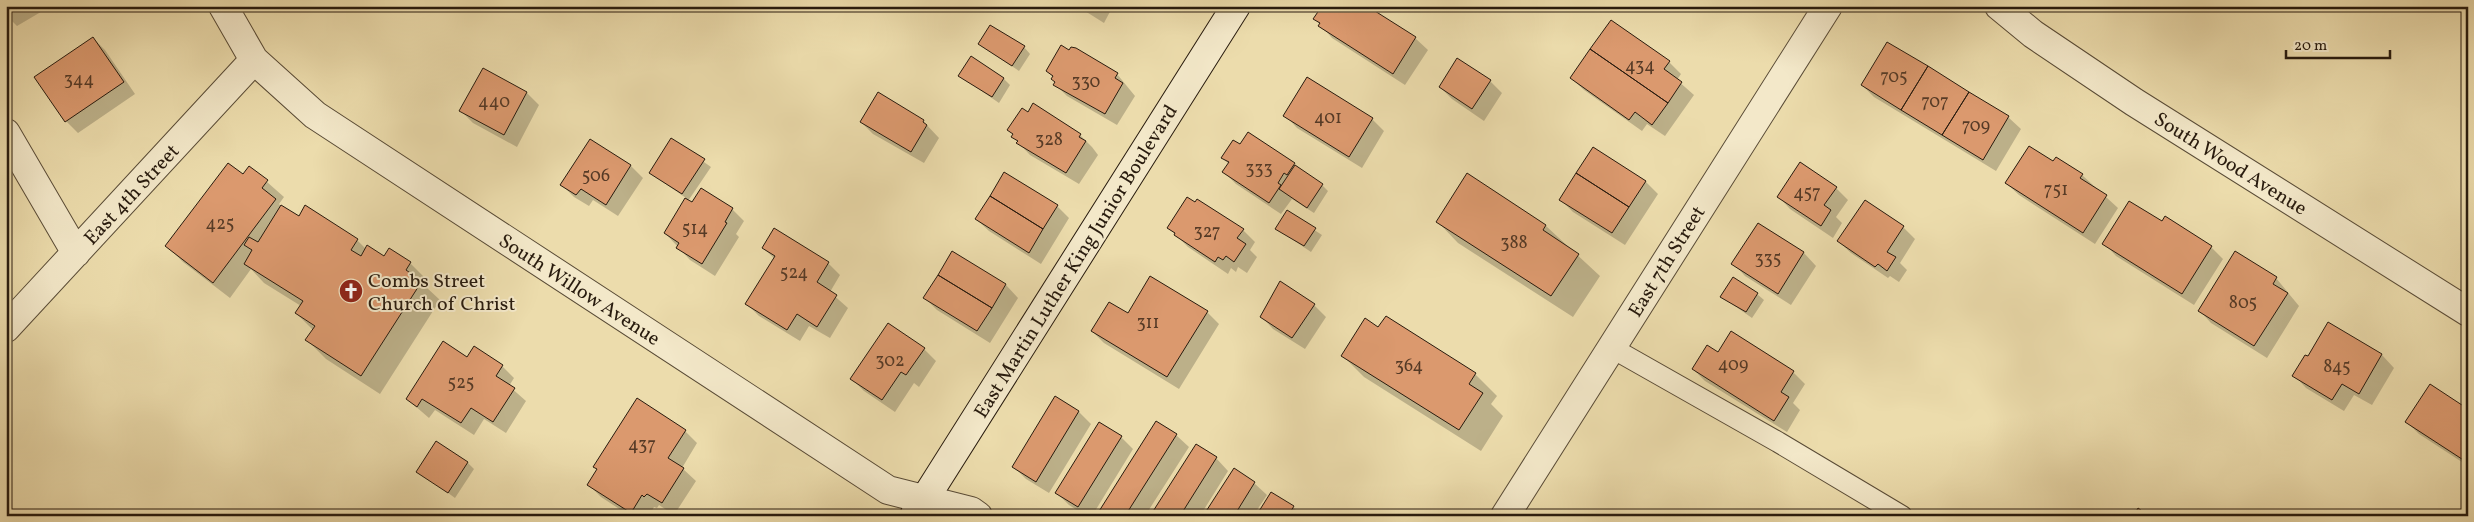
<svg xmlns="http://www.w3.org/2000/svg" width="2474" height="522" viewBox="0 0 2474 522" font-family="Vollkorn,serif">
<rect width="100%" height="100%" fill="#ecdcac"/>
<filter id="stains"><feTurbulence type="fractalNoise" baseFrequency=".004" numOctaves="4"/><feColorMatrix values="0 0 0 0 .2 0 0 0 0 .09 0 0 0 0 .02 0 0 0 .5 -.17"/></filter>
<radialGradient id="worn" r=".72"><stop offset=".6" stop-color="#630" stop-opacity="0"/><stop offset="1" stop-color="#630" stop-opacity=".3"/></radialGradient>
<path fill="#0003" d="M6 6H51L17 26 6 15Z
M1077 6H1113L1104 23Z
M1365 6 1415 38 1428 50 1405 85 1332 38 1315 19Z
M1430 6H1444L1440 12Z
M93 38 105 50 135 94 78 133 66 121Z
M979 44 1024 47 1030 54 1019 71Z
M1887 44 2008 117 2021 129 1996 171 1874 97 1862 85Z
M1458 60 1490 81 1502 93 1484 121 1452 99 1440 87Z
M1669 62 1681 74 1677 80 1694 95 1665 136 1647 124 1642 131 1584 90 1571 78Z
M484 69 527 93 539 105 517 147 473 123 461 111Z
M1047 71 1117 74 1135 96 1117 125 1067 96 1055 84 1053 77Z
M960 76 1004 79 1010 85 999 103Z
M1028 114 1080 135 1092 147 1098 155 1079 184 1030 155 1013 137 1014 135 1009 130Z
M1285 115 1372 119 1384 131 1362 168 1297 128Z
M923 121 939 138 924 163 873 134 861 122Z
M671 139 711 167 688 201 732 209 744 221 736 234 739 237 715 276 690 260 665 233 686 198 650 173Z
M590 140 631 166 643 178 618 216 593 200 589 206 574 197 562 185Z
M1241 146 1294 164 1322 185 1328 191 1314 213 1292 199 1281 214 1236 184 1224 172 1229 164 1222 158Z
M1594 148 1646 182 1658 194 1625 245 1573 212 1561 200Z
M2053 162 2082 175 2118 208 2095 244 2019 195 2006 183Z
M250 167 284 197 279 204 281 206 299 217 306 207 357 240 366 249 385 258 389 250 410 263 429 282 426 287 440 300 380 394 326 359 307 340 313 330 296 313 301 306 264 283 251 269 230 298 183 262 167 246 243 176Z
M1467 175 1546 226 1600 276 1573 317 1458 243 1437 221Z
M1836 188 1848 200 1836 217 1842 223 1833 238 1790 209 1778 196Z
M1057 206 1069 218 1041 264 989 231 976 219Z
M1287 212 1322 235 1311 252 1277 229Z
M2162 223 2211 247 2223 259 2194 305 2116 256 2104 243Z
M1758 224 1804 253 1816 266 1791 305 1745 276 1733 263Z
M1903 227 1915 239 1900 263 1907 270 1899 282 1890 276 1888 278 1851 253 1838 241Z
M1169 228 1243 230 1255 242 1250 250 1257 257 1247 273 1238 267 1236 272 1231 268 1228 274 1188 247Z
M763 248 828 263 840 275 830 292 848 308 830 338 809 326 800 341 759 316 747 304 775 259Z
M953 253 1006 285 1018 298 990 343 937 310 925 298Z
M2276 278 2299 306 2267 358 2211 323 2199 310Z
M1757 294 1764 300 1752 318 1722 297Z
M1314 305 1326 317 1305 349 1273 329 1261 316Z
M1207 312 1219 324 1179 389 1104 343 1092 331 1128 315Z
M1386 318 1475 374 1497 396 1491 404 1503 416 1481 451 1364 377 1343 356 1379 328Z
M2329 324 2382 355 2394 368 2372 405 2354 395 2344 411 2306 388 2294 375 2308 358Z
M924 349 936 361 919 387 914 383 895 412 864 391 852 379Z
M1718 353 1793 372 1805 384 1793 403 1800 410 1787 432 1705 381 1693 369Z
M468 359 502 366 514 378 509 386 526 401 506 433 484 419 474 435 435 410 429 418 407 399Z
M1056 397 1079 412 1091 424 1049 493 1026 479 1013 466Z
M2468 411V466L2419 434 2407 422Z
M685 431 697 443 682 468 696 481 674 515 659 505 657 508 654 507 649 516H630L601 497 589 485Z
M1176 435 1189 447 1145 516H1097Z
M1121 437 1133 449 1092 516H1086L1069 505 1057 493Z
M1196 445 1216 458 1228 471 1200 516H1152Z
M468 463 474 469 455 498 418 471Z
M1254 483 1267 495 1253 516H1205Z
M1293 507 1301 516H1257Z"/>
<path fill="#db996e" stroke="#281b0e" d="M6 6H18L6 13Z
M1083 6H1094L1091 11Z
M1322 6H1367L1416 37 1393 74 1318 26 1320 23 1313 19Z
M1611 20 1670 61 1664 69 1682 82 1668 103 1590 49Z
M990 25 1025 46 1012 66 978 44Z
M93 37 124 82 65 122 34 77Z
M1887 42 1928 66 1901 110 1861 85Z
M1061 45 1069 50 1071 47 1076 48 1118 73 1115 78 1123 83 1105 114 1053 85 1055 82 1051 79 1053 76 1046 71Z
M1590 49 1668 103 1652 125 1635 112 1629 120 1570 78Z
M971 56 1004 78 992 97 958 76Z
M1457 58 1491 80 1472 109 1439 87Z
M1928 66 1969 92 1942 135 1901 110Z
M483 68 527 92 504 135 459 111Z
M1307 77 1373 118 1349 157 1283 116Z
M878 92 924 120 923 122 927 125 911 152 860 122Z
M1969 92 2009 116 1983 160 1942 135Z
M1033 103 1081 134 1079 137 1086 141 1066 173 1016 143 1018 141 1011 137 1013 134 1007 130 1022 108 1028 112Z
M1248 132 1295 163 1287 175 1284 173 1278 183 1281 185 1269 203 1222 172 1229 162 1221 158 1233 140 1240 144Z
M671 138 705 159 682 194 649 173Z
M590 139 631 165 606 205 581 189 576 195 560 185Z
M2029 146 2053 161 2056 157 2083 174 2080 178 2107 195 2083 233 2005 183Z
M1593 147 1646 181 1629 207 1576 173Z
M1800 162 1837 187 1824 205 1831 210 1821 226 1777 197Z
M228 163 243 174 249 166 268 180 262 188 276 199 213 283 165 246Z
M1295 165 1323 184 1307 208 1279 189Z
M1004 172 1058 205 1043 229 990 196Z
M1467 173 1546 225 1543 230 1579 254 1551 296 1436 222Z
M1576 173 1629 207 1612 233 1559 200Z
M701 188 733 208 725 222 727 223 702 264 676 248 679 243 664 233 685 198 692 202Z
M990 196 1043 229 1029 253 975 219Z
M1187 197 1195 202 1197 199 1244 229 1237 238 1246 244 1234 262 1226 256 1223 260 1218 257 1215 262 1174 235 1175 233 1167 228Z
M1865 200 1904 226 1887 252 1896 257 1887 271 1878 264 1875 267 1837 241Z
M2129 201 2162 221 2165 216 2212 246 2182 294 2102 244Z
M281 205 299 216 305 205 358 239 351 250 361 256 367 245 384 256 389 248 411 262 406 270 422 281 361 376 305 340 315 326 295 313 303 301 244 264 252 250 244 245 249 237 258 242Z
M1287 210 1316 228 1304 246 1275 229Z
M1758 223 1804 252 1778 294 1731 264Z
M774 228 829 262 817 282 837 295 817 327 797 314 787 330 745 304 775 256 762 248Z
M952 251 1006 284 992 308 938 275Z
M2235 251 2277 277 2273 284 2288 293 2254 346 2198 311Z
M938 275 992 308 977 331 923 298Z
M1150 276 1208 311 1167 377 1091 331 1109 302 1128 313Z
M1733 277 1758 293 1746 312 1720 297Z
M1280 281 1315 304 1292 338 1260 317Z
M1386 316 1476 373 1469 384 1483 393 1459 430 1341 356 1365 318 1378 327Z
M2328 322 2382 354 2359 394 2342 384 2332 400 2292 376 2305 355 2308 356Z
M888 323 925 348 906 375 901 372 882 400 850 379Z
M1731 331 1794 371 1781 392 1789 397 1774 421 1692 369 1707 345 1718 352Z
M443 341 467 357 474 346 503 365 496 376 515 388 493 422 471 408 461 423 422 399 417 407 406 399Z
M2430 384 2468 409V463L2405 422Z
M1055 396 1079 411 1036 482 1012 467Z
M637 398 686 430 668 458 684 468 662 503 647 494 644 497 642 495 631 513 587 485 597 469 593 467Z
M1156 421 1177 434 1125 516H1096Z
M1099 422 1122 436 1078 507 1055 493Z
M436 441 468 462 448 493 416 472Z
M1196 444 1217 457 1180 516H1150Z
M1234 468 1255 482 1234 516H1203Z
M1271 492 1294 506 1288 516H1256Z
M2138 508 2149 516H2124L2127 511 2134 515Z"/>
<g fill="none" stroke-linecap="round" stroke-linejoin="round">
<g stroke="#594b36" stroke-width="22">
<path id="service" d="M1612 348 1778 442 1902 516"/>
</g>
<g stroke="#594b36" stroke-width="30">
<path id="minor" d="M223 6 254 60 315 115 888 490 971 511 978 516
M1999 6 2033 34 2134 102 2468 312
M6 133 76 253
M6 328 254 60
M1505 516 1828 6"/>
</g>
<g stroke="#281b0e" stroke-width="30">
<path id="secondary" d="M914 516 1236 6"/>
</g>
<use href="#service" stroke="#f3e8c9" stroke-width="20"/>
<use href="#minor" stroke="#f3e8c9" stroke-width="28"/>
<use href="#secondary" stroke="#f3e8c9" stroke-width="28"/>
</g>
<defs>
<g id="church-disc" transform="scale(1.25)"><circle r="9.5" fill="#8f2418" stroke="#f3e8c9"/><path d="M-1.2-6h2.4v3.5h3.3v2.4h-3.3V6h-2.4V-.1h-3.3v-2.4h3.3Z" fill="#fff"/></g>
</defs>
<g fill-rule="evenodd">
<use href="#church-disc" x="351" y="291"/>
</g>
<g text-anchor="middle" stroke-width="4" stroke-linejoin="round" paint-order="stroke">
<g font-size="18" fill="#553a26">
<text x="1640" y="71">434</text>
<text x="1894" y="82">705</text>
<text x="79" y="85">344</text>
<text x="1086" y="87">330</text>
<text x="494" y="107">440</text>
<text x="1935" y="107">707</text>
<text x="1328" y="123">401</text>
<text x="1976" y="131">709</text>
<text x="1049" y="145">328</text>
<text x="1259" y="174">333</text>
<text x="596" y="181">506</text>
<text x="2056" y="195">751</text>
<text x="1807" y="198">457</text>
<text x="220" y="229">425</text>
<text x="695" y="234">514</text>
<text x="1207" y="237">327</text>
<text x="1514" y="248">388</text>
<text x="1768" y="264">335</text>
<text x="794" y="278">524</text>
<text x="2243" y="308">805</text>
<text x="1148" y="328">311</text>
<text x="890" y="366">302</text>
<text x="1733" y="370">409</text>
<text x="1409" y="371">364</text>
<text x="2337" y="372">845</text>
<text x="461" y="388">525</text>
<text x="642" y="450">437</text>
</g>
<g font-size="20" fill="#281b0e" stroke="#f3e8c9">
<text transform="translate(2231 163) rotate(32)" y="7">South Wood Avenue</text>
<text transform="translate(131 194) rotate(-47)" y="7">East 4th Street</text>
<text transform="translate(1075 261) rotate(-58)" y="7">East Martin Luther King Junior Boulevard</text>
<text transform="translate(1666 261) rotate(-58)" y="7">East 7th Street</text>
<text transform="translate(580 289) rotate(33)" y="7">South Willow Avenue</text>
</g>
<g font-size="20" fill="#281b0e" stroke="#f3e8c9" text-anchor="start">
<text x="368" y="287">Combs Street<tspan x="368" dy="23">Church of Christ</tspan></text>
</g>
</g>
<rect width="2474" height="522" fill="none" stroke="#ecdcac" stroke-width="25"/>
<rect x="8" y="8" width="2459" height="507" fill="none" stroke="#281b0e" stroke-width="2.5"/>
<rect x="12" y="12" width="2449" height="497" fill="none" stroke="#281b0e"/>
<path d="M2286 50v8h104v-8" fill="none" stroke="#281b0e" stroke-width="2.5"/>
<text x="2294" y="50" font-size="15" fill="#281b0e" stroke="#f3e8c9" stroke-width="4" paint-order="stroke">20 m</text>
<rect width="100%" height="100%" filter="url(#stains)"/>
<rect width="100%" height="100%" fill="url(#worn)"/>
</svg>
